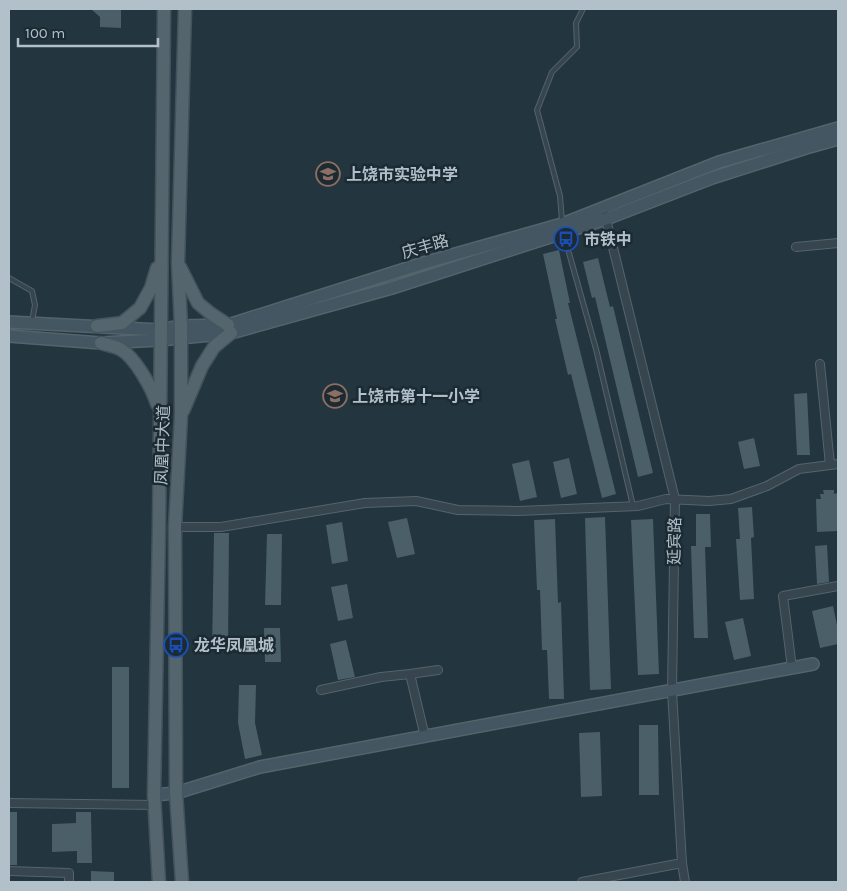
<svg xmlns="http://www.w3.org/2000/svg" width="847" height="891" viewBox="0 0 847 891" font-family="Karla,'Noto Sans SC',sans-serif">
<rect width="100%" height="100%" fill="#23353e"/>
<path fill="#4b5f69" d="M91 9H121V28L100 27V17Z
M559 250 570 303H568L616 494 602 498 571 374 568 375 555 319H557L543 254Z
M598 258 610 307 613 306 653 473 638 477 595 297 592 298 583 262Z
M807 393 810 455H797L794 394Z
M754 438 760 466 744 469 738 442Z
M569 458 577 494 561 498 553 462Z
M529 460 537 497 520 501 512 464Z
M823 490H834V494L837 493 838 531 817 532 816 499H821L820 494H824Z
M752 507 754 537 751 538 754 599 740 600 736 539H740L738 508Z
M696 514H710L711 547H705L708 638H694L691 546H696Z
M605 517 611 689 590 690 585 518Z
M407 518 415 554 397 558 388 522Z
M555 519 558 603 561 602 564 699H549L547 650H542L540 590H537L534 520Z
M653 519 659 674 638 675 631 520Z
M342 522 348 561 332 564 326 525Z
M214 533H229L228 651H212Z
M267 534H282L281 605H265Z
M827 545 829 582 817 584 815 546Z
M347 584 353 618 338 621 331 587Z
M833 606 838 630V644L820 648 812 611Z
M743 618 751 656 734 660 725 622Z
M264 628H280L281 662H265Z
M346 640 355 677 338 680 330 644Z
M112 667H129V788H112Z
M239 685H256L255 723 262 755 245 759 238 723Z
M639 725H658L659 795H639Z
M600 732 602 796 581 797 579 733Z
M9 812H17V865H9Z
M76 812H91L92 863H77V851L52 852V824L76 823Z
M91 871 114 872V882H91Z"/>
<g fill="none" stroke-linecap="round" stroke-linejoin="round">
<g stroke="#55636c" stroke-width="6">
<path id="lane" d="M562 221 560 196 537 110 552 72 577 47 576 23 583 9
M569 253 596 349 633 506
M9 278 32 291 35 305 32 321"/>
</g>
<g stroke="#55636c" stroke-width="10">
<path id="street" d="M605 215 675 499 672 691 682 863 685 882
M796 247 838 243
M820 364 830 465
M175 527H221L365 503 416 501 458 510 518 511 638 506 666 499 709 501 731 499 767 486 799 469 838 464
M792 668 783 596 838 586
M410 674 438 670
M321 690 381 677 410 674 425 737
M9 803 155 805
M9 871 69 873V882
M582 882 682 863"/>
</g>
<g stroke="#55636c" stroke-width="14">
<path id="secondary" d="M9 322 160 330 181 326 228 325 427 262 562 224 719 162 838 128
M9 336 101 343 160 340 231 333 392 288 606 219 712 178 806 148 838 139
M154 795 176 793 260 767 813 664"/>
</g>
<g stroke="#43525a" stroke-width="15">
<path id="primary" d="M180 267 198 303 210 313 228 325
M97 326 122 323 140 308 151 288 157 268
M101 343C107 345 114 346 120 349 135 357 152 388 157 404
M183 411 202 366 214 347 231 333
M159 882 154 795 159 528 164 9
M182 882 176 793 175 527 181 416V326L178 263 185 9"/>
</g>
<use href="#lane" stroke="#37464e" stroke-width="4"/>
<use href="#street" stroke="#37464e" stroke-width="8"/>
<use href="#secondary" stroke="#445661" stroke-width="11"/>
<use href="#primary" stroke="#55656e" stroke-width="12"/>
</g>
<defs>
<g id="school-ring" transform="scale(1.25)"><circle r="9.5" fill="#1c2b33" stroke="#8d6e63" stroke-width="1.5"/><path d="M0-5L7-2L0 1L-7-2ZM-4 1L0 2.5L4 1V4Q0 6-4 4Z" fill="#8d6e63"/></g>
<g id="bus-ring" transform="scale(1.25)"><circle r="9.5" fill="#1c2b33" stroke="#1a4fb4" stroke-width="1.5"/><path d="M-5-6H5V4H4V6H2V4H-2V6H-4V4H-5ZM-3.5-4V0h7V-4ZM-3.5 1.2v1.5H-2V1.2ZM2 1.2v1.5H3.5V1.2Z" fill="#1a4fb4"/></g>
</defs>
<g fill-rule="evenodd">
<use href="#school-ring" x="328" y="174"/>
<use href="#bus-ring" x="566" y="239"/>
<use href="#school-ring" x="335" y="396"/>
<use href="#bus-ring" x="176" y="645"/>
</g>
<g text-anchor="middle" stroke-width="5" stroke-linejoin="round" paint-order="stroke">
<g font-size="16" font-weight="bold" fill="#b2c0c9" stroke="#1c2b33" text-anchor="start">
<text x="346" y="180">上饶市实验中学</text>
<text x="584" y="245">市铁中</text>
<text x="352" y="402">上饶市第十一小学</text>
<text x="194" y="651">龙华凤凰城</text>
</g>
<g font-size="16" fill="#b2c0c9" stroke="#1c2b33">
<text transform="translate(425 246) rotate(-16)" y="6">庆丰路</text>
<text transform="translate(162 445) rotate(-88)" y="6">凤凰中大道</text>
<text transform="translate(674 541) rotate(-89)" y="6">延宾路</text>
</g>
</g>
<rect width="847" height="891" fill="none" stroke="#b2c0c9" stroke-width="20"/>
<path d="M18 38v8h140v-8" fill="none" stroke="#b2c0c9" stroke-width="2.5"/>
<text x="25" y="38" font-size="15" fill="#b2c0c9" stroke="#1c2b33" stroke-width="4" paint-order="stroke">100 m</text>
</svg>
